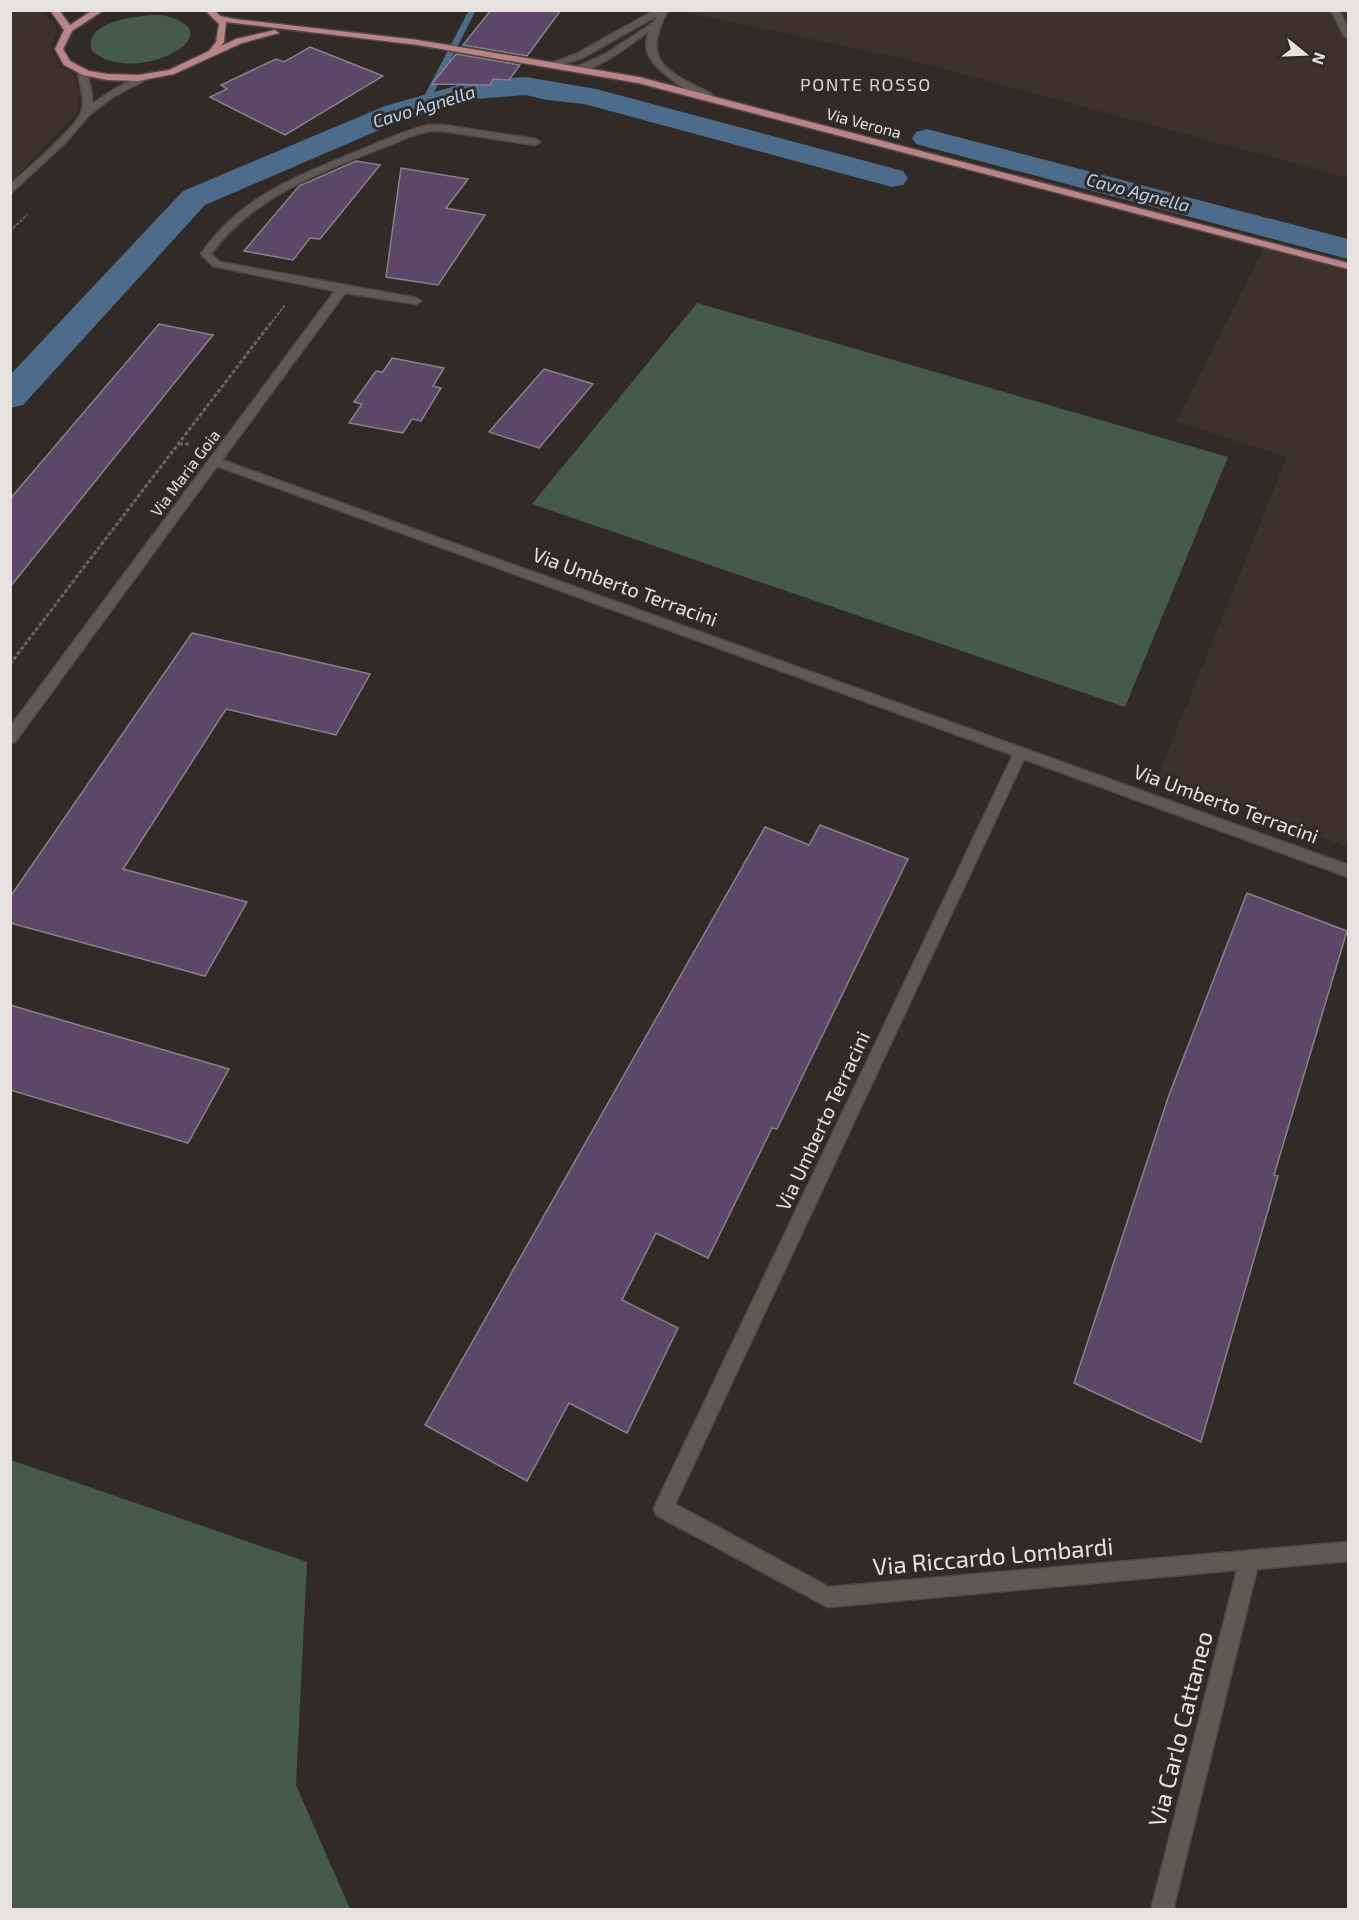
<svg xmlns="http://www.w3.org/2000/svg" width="1359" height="1920" viewBox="0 0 1359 1920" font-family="'Exo 2',sans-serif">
<rect width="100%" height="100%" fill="#312a26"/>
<path fill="#3e312a" d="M11 10 40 11 53 22 57 30 50 48 59 66 72 73 80 92 76 114 11 182Z
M678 11H1348V178L913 61Z
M1264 248 1348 271V847L1158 776 1287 457 1176 422Z"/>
<path fill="#455a49" d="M160 15C243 30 135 89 92 51 82 20 141 15 160 15Z
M697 303 1228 457 1125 707 532 504Z
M11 1460 307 1562 296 1785 350 1909H11Z"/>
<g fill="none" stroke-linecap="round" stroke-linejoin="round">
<path fill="#4d6c8b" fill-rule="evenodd" d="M469 10H476L428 104 421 106 420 104Z"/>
<path fill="#4d6c8b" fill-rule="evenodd" d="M526 77 596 89 903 171 908 178 903 185 892 187 584 104 547 100 526 95 475 99 407 118 205 205 23 405 10 408V375L183 191 385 106 473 81Z
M927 129 1348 239V259L916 144 912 138 916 132Z"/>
</g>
<path fill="#5d4769" stroke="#87828a" stroke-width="1.5" d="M491 10H561L527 56 463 45Z
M310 47 383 76 285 135 210 97 227 89 221 85 276 59 284 62Z
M456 54 520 65 509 80 493 79 490 85 432 84Z
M356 161 380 165 320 239 310 238 293 260 244 251 299 186Z
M401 168 468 179 446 208 485 215 438 285 386 277Z
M159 324 213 335 10 587V499Z
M392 358 444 368 433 386 441 388 421 421 412 419 403 433 349 423 362 404 354 402 376 371 383 372Z
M544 369 593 384 539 448 489 432Z
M192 633 370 674 336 735 226 709 123 869 247 902 205 976 10 923V897Z
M820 825 908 859 777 1129 772 1128 708 1258 656 1233 622 1300 678 1328 627 1433 569 1403 527 1481 425 1425 765 827 809 845Z
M1247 893 1347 931 1274 1175 1278 1176 1201 1442 1074 1383 1169 1095Z
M10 1005 229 1069 188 1143 10 1090Z"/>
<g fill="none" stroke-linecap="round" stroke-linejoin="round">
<g stroke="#4f4845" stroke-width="3">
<path id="minor" d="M655 10 668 11C638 62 670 73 712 94V98C695 99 654 70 648 54 645 46 647 39 649 31 635 41 589 78 574 68L604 55 653 23 657 16 582 58 554 67 550 64 576 54Z
M1331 10H1339L1348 29V38L1344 36Z
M78 68H84C90 80 92 91 92 104 102 97 143 69 153 76L113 97 89 115 65 143 10 194V185C25 171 78 127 82 110 86 95 77 81 78 68Z
M428 125H443L535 139 540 142 535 145 443 131H429L411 136C340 166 259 188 211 254L220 262 416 298 421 301 416 304 345 293 222 460 1348 865V877L1024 759 675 1504 829 1587 1348 1542V1561L1257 1569 1173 1910H1151L1237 1570 828 1607 656 1515 654 1508 1013 755 217 466 15 742 10 743V727L335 291 213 266 201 254C240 198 291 179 351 154 376 144 401 132 428 125Z"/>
</g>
<g stroke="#4f4845" stroke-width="3">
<path id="major" d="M50 10H59L70 25 93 10H104L72 31 63 49 70 61 89 71 107 74 138 75 169 70 209 51 216 42 219 24 205 10H214L220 16 234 19 418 40 639 77 1348 263V269L638 83 418 45 226 22 224 42 221 46 236 39 275 30 279 33 242 43 174 74 138 81 107 80 83 75 64 65 55 49 64 30Z"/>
</g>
<path stroke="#6a6460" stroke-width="2" stroke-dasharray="3 1.5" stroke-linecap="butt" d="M10 231 27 215
M272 322 285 305"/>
<path stroke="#6a6460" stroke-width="3" stroke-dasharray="4 2" stroke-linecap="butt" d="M179 444H189
M10 664 273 320"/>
<use href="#minor" fill="#605853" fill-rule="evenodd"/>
<use href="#major" fill="#b98388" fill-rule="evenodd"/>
</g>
<g text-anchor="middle" stroke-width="6" stroke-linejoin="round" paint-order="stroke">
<g font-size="16" fill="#e7e2e0" stroke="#312a26">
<text transform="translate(864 123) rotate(15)" y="6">Via Verona</text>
<text transform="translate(185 473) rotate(-53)" y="6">Via Maria Goia</text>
</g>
<g font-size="18" letter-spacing="1.5" fill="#dbd2cd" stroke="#312a26">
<text x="866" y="91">PONTE ROSSO</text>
</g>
<g font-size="18" font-style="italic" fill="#b7d6f6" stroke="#312a26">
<text transform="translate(424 107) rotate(-17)" y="6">Cavo Agnella</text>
<text transform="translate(1138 193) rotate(15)" y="6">Cavo Agnella</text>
</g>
<g font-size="20" fill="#e7e2e0" stroke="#312a26">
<text transform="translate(625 587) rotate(20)" y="7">Via Umberto Terracini</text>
<text transform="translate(1226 804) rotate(20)" y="7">Via Umberto Terracini</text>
<text transform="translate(823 1121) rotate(-65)" y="7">Via Umberto Terracini</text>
</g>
<g font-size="24" fill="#e7e2e0" stroke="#312a26">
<text transform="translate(993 1557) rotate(-5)" y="8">Via Riccardo Lombardi</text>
<text transform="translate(1181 1729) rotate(-76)" y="8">Via Carlo Cattaneo</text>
</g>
</g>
<rect width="1359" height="1920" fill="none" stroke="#e7e2e0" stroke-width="24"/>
<g transform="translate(1305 54) rotate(108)" stroke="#312a26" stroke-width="4.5" paint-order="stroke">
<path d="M0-4.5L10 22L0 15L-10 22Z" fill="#e7e2e0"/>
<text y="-9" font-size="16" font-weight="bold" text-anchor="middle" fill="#e7e2e0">N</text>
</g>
</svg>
